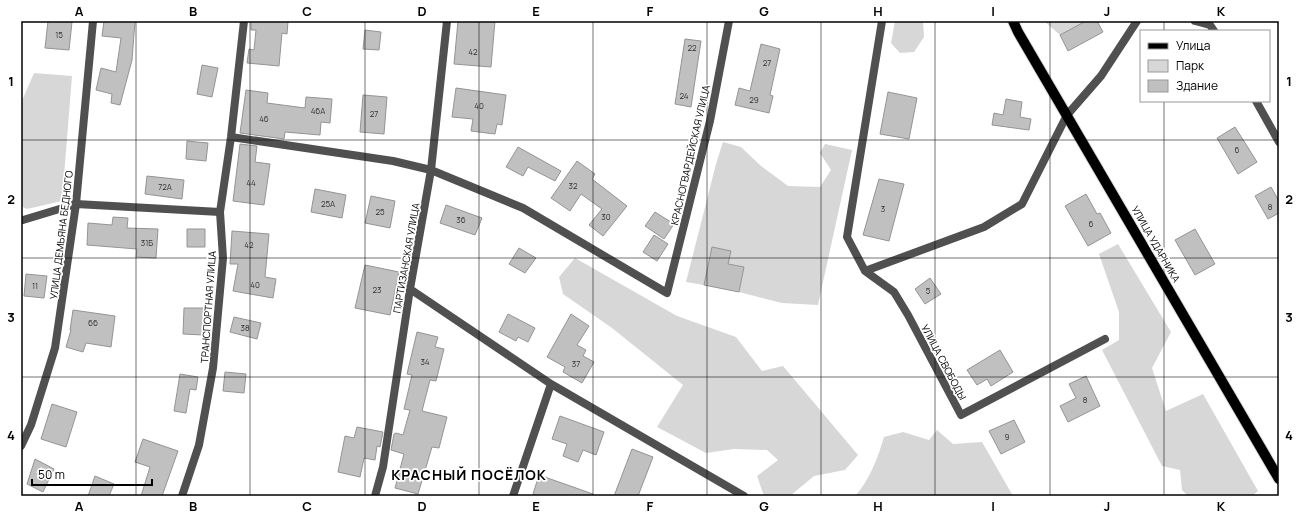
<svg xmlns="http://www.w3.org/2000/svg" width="1300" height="517" viewBox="0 0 1300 517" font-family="Manrope,sans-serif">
<rect width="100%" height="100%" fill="#fff"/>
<path fill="#d7d7d7" d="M895 21H923L924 37 914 52 900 53 891 43Z
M1044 21H1086L1060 35Z
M34 73 72 76 62 201 27 209 21 206V103Z
M723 142 741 147 761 166 788 186 820 187 831 170 820 153 825 144 852 150 818 305 782 303 739 292 744 267 728 264 731 251 704 285 686 282 716 164Z
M1118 244 1171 332 1152 368 1166 411 1203 394 1258 491 1252 496H1188L1182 490 1180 470 1162 466 1102 350 1119 340V312L1099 254Z
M575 258 677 316 736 337 762 371 783 366 858 455 845 470 814 476 790 496H764L757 476 778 460 767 450 734 449 706 453 657 427 683 385 612 328 563 294 559 277Z
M937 430 953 444 982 442 1013 496H855C870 480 878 457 884 437L903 432 929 440Z"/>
<path fill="#c0c0c0" stroke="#949494" d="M48 21 72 22 69 50 45 48Z
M104 21H135L132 60 120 105 111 103 112 94 96 90 101 68 116 72 121 38 102 36Z
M251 21H288L287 34 282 33 279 66 247 63 249 49 254 50 256 30H251Z
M458 21H495L491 67 454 64Z
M1086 21H1097L1103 32 1068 51 1060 35Z
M365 30 381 32 379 50 363 49Z
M685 39 701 41 691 107 675 104Z
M761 44 780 49 770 95 773 96 769 113 735 105 739 88 750 91Z
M202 65 218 68 212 97 197 94Z
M456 88 506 95 502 125 497 124 495 134 471 131 473 119 452 117Z
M246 90 268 93 267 103 305 108 306 97 332 99 330 123 321 122 320 135 285 132 284 139 240 133Z
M888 92 917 98 909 139 880 134Z
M363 95 387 97 384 134 360 132Z
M1006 99 1022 102 1020 117 1031 119 1029 130 992 125 994 113 1003 115Z
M1235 127 1257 162 1238 174 1217 138Z
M187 141 208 143 206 161 186 159Z
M240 144 257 146 255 162 270 164 264 205 233 201Z
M518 147 561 171 555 181 528 167 523 176 506 167Z
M577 161 595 174 592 179 627 206 603 236 589 225 602 209 581 194 570 211 551 198Z
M147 176 184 180 182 199 145 194Z
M879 179 904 184 889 241 863 235Z
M1271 187 1279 201V213L1268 219 1255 196Z
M315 189 346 195 342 218 311 212Z
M1086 194 1097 214 1100 213 1111 233 1088 246 1065 206Z
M371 196 395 201 390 228 365 223Z
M446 205 482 218 475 235 440 223Z
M655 212 674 224 664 239 645 226Z
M113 217 128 218 127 228 158 229 156 258 136 257 137 249 87 245 88 223 112 225Z
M187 229H205V247H187Z
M1195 229 1215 264 1195 275 1175 240Z
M232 231 269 234 265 277 276 279 273 298 233 291 238 264H230Z
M654 235 668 244 657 261 643 252Z
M712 247 731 251 728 264 744 267 739 292 704 285Z
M519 248 536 258 525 273 509 264Z
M365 265 399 272 390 315 355 308Z
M26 274 47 276 44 298 24 296Z
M930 278 941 294 925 304 915 289Z
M184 308H204L203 335 183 334Z
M73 310 115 316 111 347 86 343 83 352 66 347 71 330H70Z
M508 314 535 328 528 342 518 337 516 341 499 332Z
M571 314 589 326 577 345 586 350 583 356 594 362 582 383 563 372 565 367 547 357Z
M234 317 261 323 257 339 230 332Z
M417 332 438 337 435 347 444 349 436 381 430 380 422 411 447 417 439 448 432 447 418 494 395 488 404 454 391 450 394 434 396 433 403 435 410 410 404 409 412 375 407 374Z
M1000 350 1013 372 991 386 987 379 977 385 967 370Z
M225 372 246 374 244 393 223 391Z
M180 374 198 377 196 390 190 389 186 413 174 411Z
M1086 376 1100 406 1068 422 1060 406 1076 398 1069 384Z
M52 404 77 412 66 447 41 439Z
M560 416 604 432 596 455 583 450 578 462 563 456 567 444 552 439Z
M1014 420 1025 442 1001 454 989 431Z
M357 427 383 432 380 447 377 446 375 460 364 458 360 477 338 472 345 436 354 438Z
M143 439 178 451 162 496H141L150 467 135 462Z
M632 449 653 457 638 496H614Z
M35 459 54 469 43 492 27 484Z
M539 475 593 494V496H540L533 494Z
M95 476 114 484 109 496H88Z"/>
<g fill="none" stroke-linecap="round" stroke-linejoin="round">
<g stroke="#dbdbdb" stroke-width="12">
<path id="primary" d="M1013 21 1018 32 1279 479"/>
</g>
<path stroke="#505050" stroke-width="8" d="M882 21 847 237 865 271 984 227 1022 204 1067 115
M21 220H23L76 204 220 212
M865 271 894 292 908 315 961 415 1105 339"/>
<path stroke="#505050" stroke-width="8" d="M1195 21 1210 25 1214 31
M1256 101 1279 142
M1067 115 1101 76 1137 21
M231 137 393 161 431 170 523 208 667 293 710 121 729 21
M410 289 551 384 744 496
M21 446 31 425 55 348 76 204 93 21
M182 496 199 445 213 368 223 258 220 212 231 137 244 21
M375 496 383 467 410 289 431 170 447 21
M513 496 551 384"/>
<use href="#primary" stroke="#000" stroke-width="10"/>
</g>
<path fill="none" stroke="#000" stroke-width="1" stroke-opacity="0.55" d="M136 21V496M250 21V496M365 21V496M479 21V496M593 21V496M707 21V496M821 21V496M935 21V496M1050 21V496M1164 21V31M1164 101V496M21 140H1279M21 258H1279M21 377H1279"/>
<g text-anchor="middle" stroke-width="3.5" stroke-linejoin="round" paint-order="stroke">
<g font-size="8" fill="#303030">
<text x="59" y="38">15</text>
<text x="692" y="51">22</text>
<text x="473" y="55">42</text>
<text x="767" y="66">27</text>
<text x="684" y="99">24</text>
<text x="754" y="103">29</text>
<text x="479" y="109">40</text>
<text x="318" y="114">46А</text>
<text x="374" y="117">27</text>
<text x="264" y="122">46</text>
<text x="1237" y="153">6</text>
<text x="251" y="186">44</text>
<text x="573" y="189">32</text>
<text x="165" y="190">72А</text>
<text x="328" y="207">25А</text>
<text x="1270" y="210">8</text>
<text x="883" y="212">3</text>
<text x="380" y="215">25</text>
<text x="606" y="220">30</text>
<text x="461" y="223">36</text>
<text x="1091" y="227">6</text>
<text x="147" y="246">31Б</text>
<text x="249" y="248">42</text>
<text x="255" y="288">40</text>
<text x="35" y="289">11</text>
<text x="377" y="293">23</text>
<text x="928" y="294">5</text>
<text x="93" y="326">66</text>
<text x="245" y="331">38</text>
<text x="425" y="365">34</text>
<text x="576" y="367">37</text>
<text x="1085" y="403">8</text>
<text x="1007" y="440">9</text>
</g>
<g font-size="10" fill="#000" stroke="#fff">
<text transform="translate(690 155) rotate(-77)" y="4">КРАСНОГВАРДЕЙСКАЯ УЛИЦА</text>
<text transform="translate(61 235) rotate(-83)" y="4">УЛИЦА ДЕМЬЯНА БЕДНОГО</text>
<text transform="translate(1156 244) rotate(60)" y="4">УЛИЦА УДАРНИКА</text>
<text transform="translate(406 258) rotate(-80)" y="4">ПАРТИЗАНСКАЯ УЛИЦА</text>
<text transform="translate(208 307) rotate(-86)" y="4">ТРАНСПОРТНАЯ УЛИЦА</text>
<text transform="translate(944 362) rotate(62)" y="4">УЛИЦА СВОБОДЫ</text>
</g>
<g font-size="14" font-weight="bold" letter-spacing="1" fill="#000" stroke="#fff">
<text x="469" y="480">КРАСНЫЙ ПОСЁЛОК</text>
</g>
</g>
<rect width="1300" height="517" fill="none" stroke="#ffffff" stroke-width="44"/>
<rect x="1140" y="30" width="130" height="72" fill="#ffffff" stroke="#999999"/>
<rect x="1148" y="43" width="20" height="6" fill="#000000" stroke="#999999"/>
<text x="1176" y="50" font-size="12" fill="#000000">Улица</text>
<rect x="1148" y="60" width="20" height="12" fill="#d7d7d7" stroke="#999999"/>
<text x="1176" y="70" font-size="12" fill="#000000">Парк</text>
<rect x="1148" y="80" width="20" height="12" fill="#c0c0c0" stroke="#999999"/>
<text x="1176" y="90" font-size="12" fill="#000000">Здание</text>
<path d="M32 479v6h120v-6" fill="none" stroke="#000000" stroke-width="2"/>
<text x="38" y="479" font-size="12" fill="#000000" stroke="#ffffff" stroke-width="3" paint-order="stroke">50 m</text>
<rect x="22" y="22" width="1256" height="473" fill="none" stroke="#000" stroke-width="1.5"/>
<g font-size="13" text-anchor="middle" font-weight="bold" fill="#000">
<text x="79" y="16">A</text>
<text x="193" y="16">B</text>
<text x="307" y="16">C</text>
<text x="422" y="16">D</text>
<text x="536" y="16">E</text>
<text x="650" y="16">F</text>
<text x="764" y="16">G</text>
<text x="878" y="16">H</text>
<text x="993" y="16">I</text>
<text x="1107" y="16">J</text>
<text x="1221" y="16">K</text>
<text x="11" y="86">1</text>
<text x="1289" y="86">1</text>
<text x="11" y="204">2</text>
<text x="1289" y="204">2</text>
<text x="11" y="322">3</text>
<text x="1289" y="322">3</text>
<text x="11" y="440">4</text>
<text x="1289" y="440">4</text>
<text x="79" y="511">A</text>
<text x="193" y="511">B</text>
<text x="307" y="511">C</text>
<text x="422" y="511">D</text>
<text x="536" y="511">E</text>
<text x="650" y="511">F</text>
<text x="764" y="511">G</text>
<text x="878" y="511">H</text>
<text x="993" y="511">I</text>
<text x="1107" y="511">J</text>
<text x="1221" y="511">K</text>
</g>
</svg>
